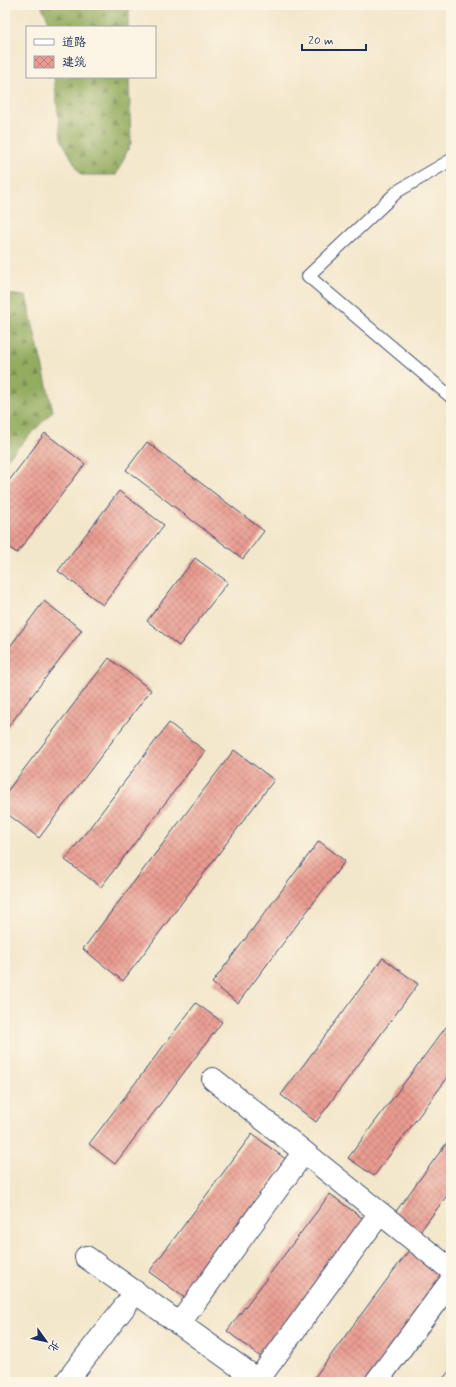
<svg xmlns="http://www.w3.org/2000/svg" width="456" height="1387" viewBox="0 0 456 1387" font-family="Mynerve,'LXGW WenKai TC',sans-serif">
<defs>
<pattern id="forest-firs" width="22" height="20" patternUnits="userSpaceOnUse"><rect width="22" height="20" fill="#93ac5e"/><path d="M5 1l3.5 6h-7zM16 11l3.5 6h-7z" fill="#778c51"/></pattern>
<pattern id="building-cross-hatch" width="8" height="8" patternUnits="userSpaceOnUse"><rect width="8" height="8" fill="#ea9b90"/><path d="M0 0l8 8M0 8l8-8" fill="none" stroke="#bd7f79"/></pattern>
</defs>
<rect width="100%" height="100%" fill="#fcf5e5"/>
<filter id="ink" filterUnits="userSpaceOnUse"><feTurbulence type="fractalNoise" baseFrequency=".025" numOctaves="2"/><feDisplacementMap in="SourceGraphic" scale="8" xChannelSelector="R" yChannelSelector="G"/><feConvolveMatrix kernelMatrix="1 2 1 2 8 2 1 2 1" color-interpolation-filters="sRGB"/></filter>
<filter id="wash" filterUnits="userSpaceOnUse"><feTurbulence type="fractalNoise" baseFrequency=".012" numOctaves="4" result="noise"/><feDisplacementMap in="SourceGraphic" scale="16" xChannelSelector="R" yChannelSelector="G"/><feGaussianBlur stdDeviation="0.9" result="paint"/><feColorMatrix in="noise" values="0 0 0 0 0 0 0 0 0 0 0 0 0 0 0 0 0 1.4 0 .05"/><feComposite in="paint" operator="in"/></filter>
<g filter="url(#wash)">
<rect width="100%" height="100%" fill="#f3e7cb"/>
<path fill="url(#forest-firs)" stroke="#576e5e" d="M41 5H130L128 27H49L48 19Z
M54 77H129L131 143 116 175H81L61 139Z
M5 294 26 296 53 411 5 461Z"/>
<g id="blocks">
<path fill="url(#building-cross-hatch)" d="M45 433 85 464 17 553 5 545V486Z
M147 442 264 531 243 559 126 470Z
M119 491 164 525 103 605 58 571Z
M195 558 228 582 179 646 147 621Z
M44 601 82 630 5 731V653Z
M109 658 151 690 39 838 5 812V794Z
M169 723 205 751 101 887 65 860Z
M234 750 274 780 123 981 83 949Z
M319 841 345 861 238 1003 212 983Z
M383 958 418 984 316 1122 281 1095Z
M196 1003 222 1022 115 1164 89 1144Z
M446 1027 451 1031V1073L374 1176 348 1158Z
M252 1134 287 1160 185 1298 149 1272Z
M451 1137V1190L419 1233 394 1214Z
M330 1194 365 1220 262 1358 227 1331Z
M409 1250 444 1276 366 1382H311Z
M451 1369V1382H440Z"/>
</g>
</g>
<g filter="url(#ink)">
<use href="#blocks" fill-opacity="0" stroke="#3b4b6e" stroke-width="1"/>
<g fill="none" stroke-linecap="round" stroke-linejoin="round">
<g stroke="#3b4b6e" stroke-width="14">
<path id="service" d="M451 160 398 191 308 276 451 397"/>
</g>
<g stroke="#3b4b6e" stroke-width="24">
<path id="minor" d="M213 1079 451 1270
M86 1257 261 1382
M179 1324 304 1152
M66 1382 136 1292
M254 1382 258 1380 380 1213
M376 1382 451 1281"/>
</g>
<use href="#service" stroke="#fff" stroke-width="12"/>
<use href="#minor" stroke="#fff" stroke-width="22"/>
</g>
</g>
<rect width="456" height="1387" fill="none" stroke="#fcf5e5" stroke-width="20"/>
<rect x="26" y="26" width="130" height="52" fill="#fcf5e5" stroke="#a2a6af"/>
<rect x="34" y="39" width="20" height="6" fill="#ffffff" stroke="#a2a6af"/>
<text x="62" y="46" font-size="12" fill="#1b2f5e">道路</text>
<rect x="34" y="56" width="20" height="12" fill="url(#building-cross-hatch)" stroke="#a2a6af"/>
<text x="62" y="66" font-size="12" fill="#1b2f5e">建筑</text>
<g transform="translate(46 1341) rotate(123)" stroke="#fcf5e5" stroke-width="3" paint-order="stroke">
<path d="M0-3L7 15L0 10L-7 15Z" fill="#1b2f5e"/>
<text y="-6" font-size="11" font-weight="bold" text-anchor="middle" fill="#1b2f5e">北</text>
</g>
<path d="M302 44v6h64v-6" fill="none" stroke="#1b2f5e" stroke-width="2"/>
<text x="308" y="44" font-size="12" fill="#1b2f5e" stroke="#fcf5e5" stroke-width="3" paint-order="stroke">20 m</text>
</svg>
